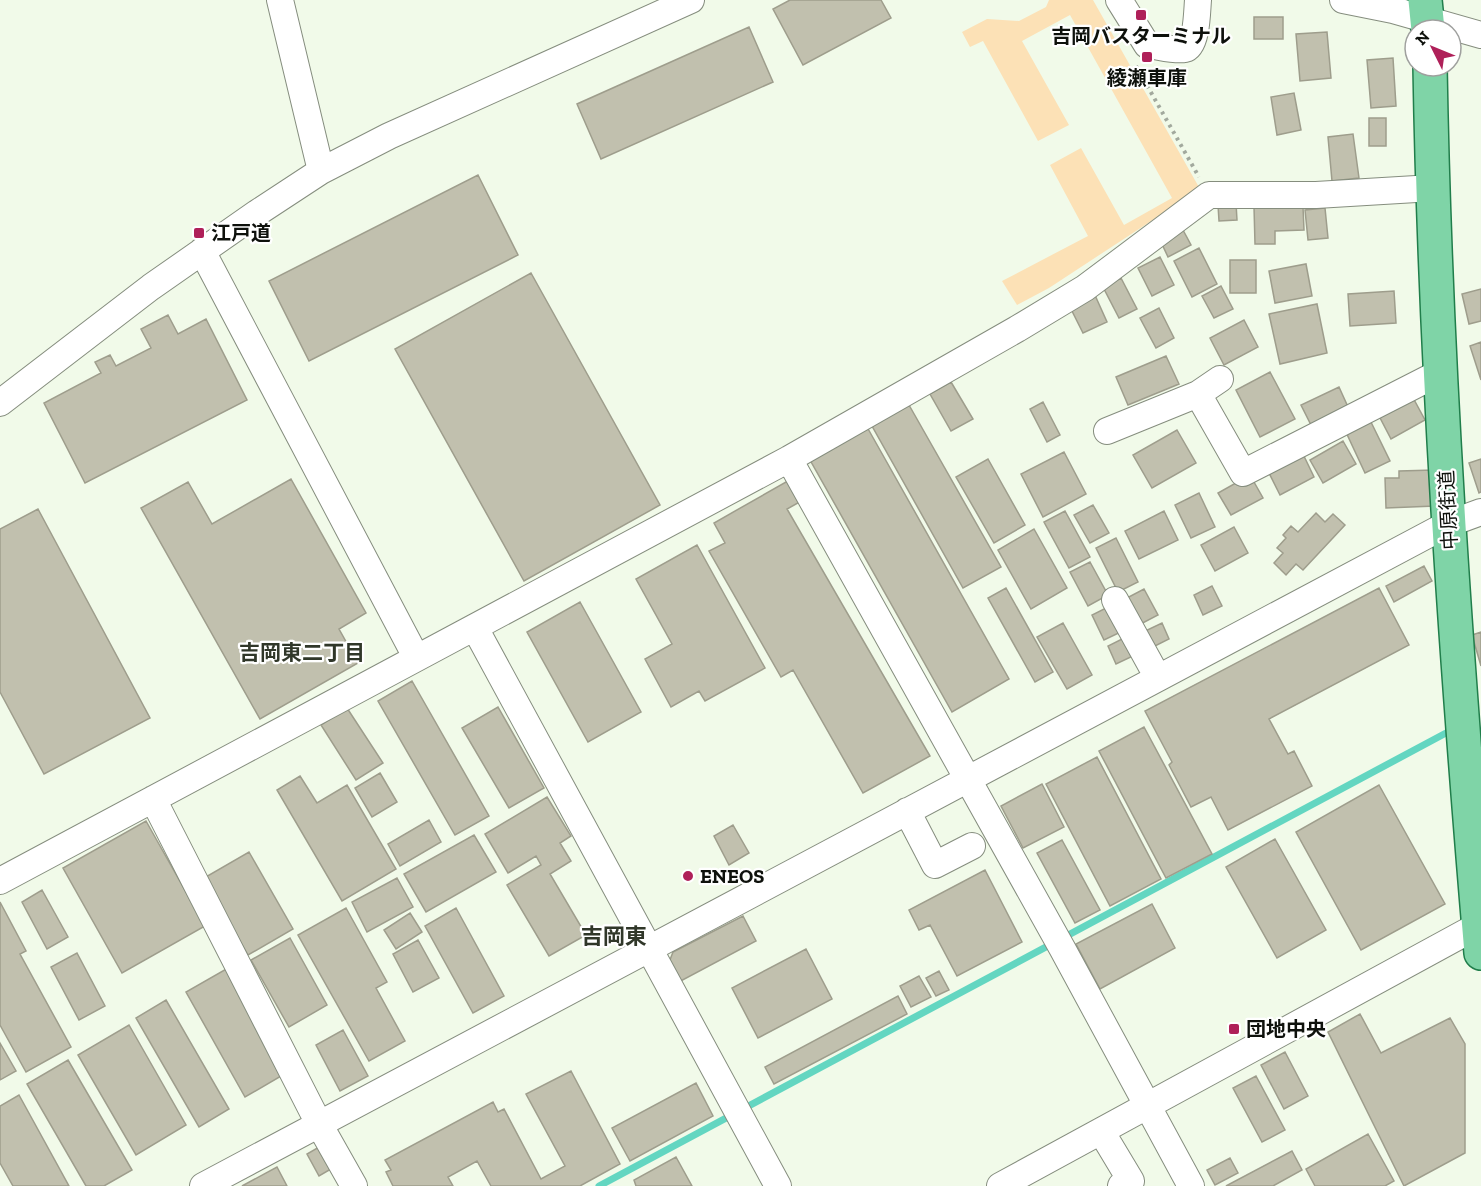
<svg xmlns="http://www.w3.org/2000/svg" width="1481" height="1186" viewBox="0 0 1481 1186" font-family="'Zilla Slab','Noto Sans JP',serif">
<rect width="100%" height="100%" fill="#f1fae9"/>
<path fill="#fce1b6" d="M1049 0H1093L1200 189 1049 288 1017 305 1002 281 1088 236 1050 165 1081 148 1124 225 1172 198 1070 15 1022 41 1069 125 1038 141 983 41 970 47 962 32 987 19 1019 21 1046 7Z"/>
<g fill="none" stroke-linecap="round" stroke-linejoin="round">
<path stroke="#63d6c1" stroke-width="7" d="M599 1186 1446 733"/>
</g>
<path fill="#c1c0ae" stroke="#9e9d8c" stroke-width="1.5" d="M790 0H881L891 18 803 65 773 9Z
M1254 17H1283V39H1254Z
M749 27 773 82 601 159 577 104Z
M1327 32 1331 78 1300 81 1296 34Z
M1393 58 1396 106 1371 108 1367 60Z
M1294 93 1301 130 1277 135 1271 97Z
M1369 118H1386V146H1369Z
M1353 134 1359 178 1332 181 1328 137Z
M478 175 518 255 309 361 269 281Z
M1236 203 1237 220 1219 221 1218 205Z
M1254 207H1303L1304 230 1275 231V244H1255Z
M1325 208 1328 238 1308 240 1305 210Z
M1183 230 1191 245 1168 257 1161 242Z
M1199 248 1217 284 1192 297 1174 261Z
M1160 257 1174 285 1152 296 1138 268Z
M1230 260H1256V293H1230Z
M1306 264 1312 296 1275 303 1269 271Z
M531 273 660 505 524 581 395 349Z
M1121 278 1137 309 1119 318 1103 287Z
M1221 286 1233 309 1214 318 1202 296Z
M1481 289V321L1469 324 1462 294Z
M1394 291 1396 323 1350 326 1348 294Z
M1094 293 1107 322 1083 333 1069 305Z
M1317 304 1327 353 1280 364 1269 314Z
M1159 308 1174 338 1156 348 1140 318Z
M168 315 178 334 206 319 247 400 85 483 44 403 101 373 95 362 110 355 116 366 151 348 141 329Z
M1244 320 1258 347 1224 365 1210 338Z
M1481 342V380L1470 346Z
M1166 356 1179 384 1128 405 1116 377Z
M1270 372 1295 419 1260 437 1236 390Z
M951 382 973 419 951 431 930 394Z
M1339 387 1348 407 1311 425 1301 405Z
M1411 394 1425 420 1391 439 1377 412Z
M1043 402 1060 435 1047 442 1030 409Z
M909 405 1001 567 963 588 872 426Z
M1369 418 1390 461 1365 473 1345 430Z
M867 427 1009 679 952 712 810 460Z
M1177 430 1196 463 1152 488 1133 455Z
M1343 441 1356 464 1323 483 1310 460Z
M1064 452 1086 494 1043 517 1021 474Z
M1302 452 1314 477 1280 495 1267 469Z
M988 459 1025 525 994 543 956 477Z
M1481 459V492L1479 493 1469 463Z
M1434 470 1435 506 1386 508 1385 478H1399V471Z
M1250 475 1263 498 1231 515 1218 493Z
M793 478 805 499 787 509 930 756 863 793 793 670 781 677 709 551 725 543 714 523Z
M291 479 366 613 339 629 358 663 260 719 141 508 188 482 212 524Z
M1199 493 1215 527 1191 538 1175 505Z
M1093 505 1109 533 1090 543 1074 515Z
M38 509 150 718 44 774 0 692V529Z
M1065 511 1090 557 1069 568 1044 522Z
M1164 511 1178 540 1139 559 1125 531Z
M1316 513 1325 522 1333 514 1345 525 1303 570 1296 564 1286 575 1274 563 1283 553 1277 548 1286 538 1283 535 1291 526 1298 532Z
M1234 527 1248 553 1215 571 1201 545Z
M1034 529 1067 588 1031 609 998 550Z
M1116 538 1138 582 1118 592 1096 548Z
M697 545 765 668 705 701 699 691 671 707 645 659 672 644 636 579Z
M1090 562 1108 595 1088 606 1070 572Z
M1424 566 1432 581 1394 602 1386 586Z
M1212 586 1222 606 1203 615 1194 595Z
M1006 588 1053 672 1035 682 988 598Z
M1379 588 1409 645 1269 719 1288 754 1294 751 1312 786 1228 830 1211 797 1191 807 1169 765 1172 762 1145 711Z
M1144 589 1158 615 1137 626 1123 600Z
M580 602 641 712 588 742 527 632Z
M1110 606 1123 631 1104 640 1092 615Z
M1063 623 1092 675 1067 689 1037 637Z
M1162 623 1169 639 1151 648 1143 632Z
M1481 632V666L1472 635Z
M1124 638 1133 656 1116 664 1108 646Z
M412 681 489 816 455 835 378 701Z
M498 707 544 788 509 808 462 728Z
M347 708 383 763 356 780 321 725Z
M1144 727 1212 854 1166 878 1099 751Z
M1097 757 1161 879 1110 906 1046 784Z
M380 773 397 802 372 817 355 788Z
M300 776 317 803 347 785 396 869 342 901 277 790Z
M1042 784 1064 827 1023 848 1001 806Z
M1379 785 1445 904 1361 950 1296 832Z
M547 797 571 836 560 843 571 861 550 874 586 935 549 956 507 885 541 865 536 856 508 873 485 834Z
M429 820 441 842 400 866 388 844Z
M146 821 205 926 122 973 63 868Z
M733 825 749 853 729 865 714 836Z
M474 835 496 872 426 912 404 874Z
M1275 839 1326 930 1277 958 1226 867Z
M1062 840 1100 910 1075 923 1037 853Z
M249 852 293 929 248 955 204 878Z
M985 870 1022 942 957 976 930 925 919 930 909 910Z
M397 878 413 907 367 932 352 902Z
M42 890 68 937 47 949 22 902Z
M0 902 26 951 20 954 71 1047 26 1072 0 1025Z
M1152 904 1175 948 1100 989 1076 944Z
M346 908 387 982 376 988 405 1041 369 1061 298 935Z
M456 908 504 996 473 1013 425 926Z
M410 913 422 932 396 949 384 930Z
M743 916 756 941 677 983 668 965 673 952Z
M290 938 327 1005 289 1027 251 960Z
M418 940 439 978 413 992 393 954Z
M806 949 832 999 758 1038 732 988Z
M77 953 105 1006 79 1020 51 967Z
M228 968 288 1072 245 1097 186 992Z
M939 971 949 990 936 996 926 978Z
M919 976 931 997 911 1007 900 986Z
M898 996 907 1014 774 1084 765 1067Z
M166 1000 229 1109 199 1127 136 1018Z
M1360 1014 1381 1053 1450 1018 1465 1044V1153L1404 1186 1328 1032Z
M129 1025 186 1125 136 1155 78 1055Z
M343 1030 368 1076 340 1091 316 1045Z
M0 1043 16 1071 0 1080Z
M1285 1052 1308 1096 1284 1109 1261 1065Z
M68 1060 132 1170 104 1186H86L27 1084Z
M571 1071 620 1164 580 1186H491L477 1161 448 1177 453 1186H393L386 1172 391 1170 385 1160 493 1102 498 1112 504 1109 541 1179 565 1166 526 1094Z
M1256 1076 1285 1130 1262 1142 1233 1088Z
M696 1083 713 1116 630 1161 612 1128Z
M19 1095 69 1186H13L0 1163V1106Z
M1368 1134 1394 1181 1385 1186H1315L1306 1169Z
M319 1147 331 1169 319 1176 307 1154Z
M1292 1151 1302 1170 1273 1186H1226Z
M676 1157 692 1186H636L634 1180Z
M1230 1158 1238 1173 1215 1185 1207 1170Z
M277 1167 287 1186H242Z"/>
<g fill="none" stroke-linecap="round" stroke-linejoin="round">
<g stroke="#858d7e" stroke-width="28">
<path id="minor" d="M280 0 321 171
M1119 0 1147 45C1158 46 1174 51 1185 49 1197 46 1197 11 1198 0
M1343 0 1393 10 1481 35
M202 251 416 657
M1198 394 1243 473 1441 372
M0 403 151 287 257 213 321 171 389 136 691 0
M1107 431 1198 394 1220 379
M789 459 1062 948 1191 1186
M1115 600 1158 678
M475 628 778 1186
M153 799 319 1124 354 1186
M907 811 935 865 972 846
M0 881 789 459 1017 329 1085 288 1209 195H1316L1433 188
M1101 1131 1131 1181 1121 1186
M203 1186 1448 524 1481 512
M1000 1186 1481 924"/>
</g>
<g stroke="#207e4b" stroke-width="36">
<path id="major" d="M1425 0 1428 30
M1430 66C1435 362 1456 658 1481 953"/>
</g>
<path stroke="#a2a99d" stroke-width="4" stroke-dasharray="3 4.5" stroke-linecap="butt" d="M1136 66 1199 177"/>
<use href="#minor" stroke="#fff" stroke-width="26"/>
<use href="#major" stroke="#7fd4a7" stroke-width="33"/>
</g>
<g fill="#af2059" stroke="#fff" stroke-width="2">
<rect x="1135" y="9" width="12" height="12" rx="3"/>
<rect x="1141" y="51" width="12" height="12" rx="3"/>
<rect x="193" y="227" width="12" height="12" rx="3"/>
<circle cx="688" cy="876" r="6"/>
<rect x="1228" y="1023" width="12" height="12" rx="3"/>
</g>
<g text-anchor="middle" stroke-width="4.5" stroke-linejoin="round" paint-order="stroke">
<g font-size="20" font-weight="bold" fill="#0e110c" stroke="#fff" text-anchor="start">
<text x="1141" y="43" text-anchor="middle">吉岡バスターミナル</text>
<text x="1147" y="85" text-anchor="middle">綾瀬車庫</text>
<text x="211" y="240">江戸道</text>
<text x="700" y="883">ENEOS</text>
<text x="1246" y="1036">団地中央</text>
</g>
<g font-size="20" fill="#0e110c" stroke="#fff">
<text transform="translate(1448 510) rotate(-93)" y="7">中原街道</text>
</g>
<g font-size="21" font-weight="bold" fill="#303729" stroke="#fff">
<text x="302" y="660">吉岡東二丁目</text>
</g>
<g font-size="22" font-weight="bold" fill="#303729" stroke="#fff">
<text x="614" y="944">吉岡東</text>
</g>
</g>
<g transform="translate(1433 48) rotate(313)"><circle r="28" fill="#ffffff" stroke="#9fa09e" stroke-width="1.5"/>
<path d="M0-4.5L10 22L0 15L-10 22Z" fill="#af2059"/>
<text y="-9" font-size="16" font-weight="bold" text-anchor="middle" fill="#0e110c">N</text>
</g>
</svg>
